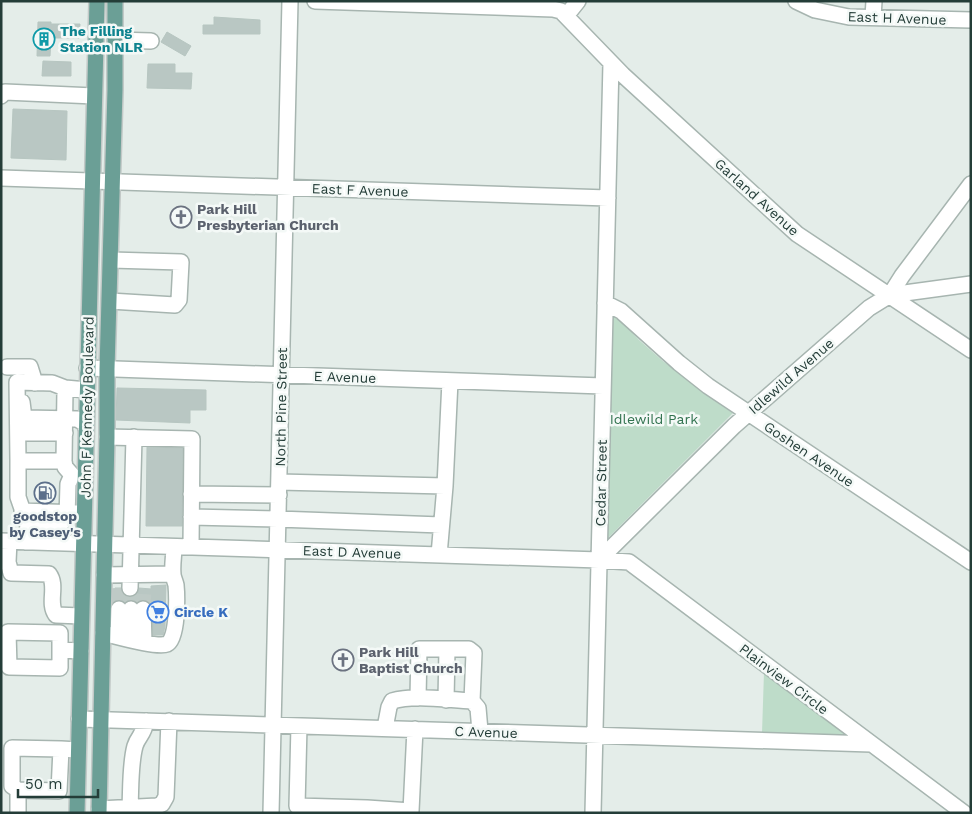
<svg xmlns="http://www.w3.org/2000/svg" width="972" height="814" viewBox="0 0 972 814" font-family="'Work Sans',sans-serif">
<rect width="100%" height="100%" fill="#e4ede9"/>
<path fill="#bedcc9" d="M605 303 639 340 664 362 734 412 608 538 604 539Z
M764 672 844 731 843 736 762 733Z"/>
<path fill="#b9c7c3" stroke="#b7c6c1" d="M214 17 260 20V34H203V25H214Z
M38 22H51V24H80L79 38H51L50 56H37Z
M167 32 191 46 185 56 161 42Z
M43 61 71 62V76H42Z
M148 64H175V73H192L191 89 147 88Z
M13 109 67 111 66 160 11 158Z
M117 388 206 390V410H190V423L116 420Z
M147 447 183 448 182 526H146Z
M166 585 165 626 163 635H153L152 609 148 601 142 600 137 602 131 600 125 602 120 600 115 601V588H121L125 596 130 597 138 593 139 588 151 589V586Z"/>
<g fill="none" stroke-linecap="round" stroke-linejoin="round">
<path stroke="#becac6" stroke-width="15" stroke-dasharray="15 8" stroke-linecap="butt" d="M118 588 119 609
M130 588 131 609
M143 609 144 589"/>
<g stroke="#a7b5b0" stroke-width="18">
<path id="minor" d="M315 1 553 9 561 11 623 75 797 234 971 350
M796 1 815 10 849 17 971 20
M566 16 578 1
M873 17 874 1
M115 40 151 41
M1 96 5 92 94 96
M1 178 608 198
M890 295 971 284
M110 301 175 305 179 300 181 262 111 260
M605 303 621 311 679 363 708 386 971 562
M7 367H30L35 383
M87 368 603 386
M22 402 24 418 77 419 84 423 86 428
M18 433H65
M107 437 192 439 191 547
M18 461 17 382 52 383 65 388
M279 482 445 486
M191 494 279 495
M22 511 78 513
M191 517 278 519 441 525
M28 526 18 497V461H64
M1 541 599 560 629 562 964 813
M9 541 8 562 11 573 49 574C58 586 47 603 56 615L81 616
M25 542 28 526 34 524H60L67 518 68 484 72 475 65 467 64 461 65 388 87 390
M439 555 445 486 450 381
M599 560 734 426 869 308 890 295 902 276 971 184
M104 575 173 574
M130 588 134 437
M143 609 144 642
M103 633C116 636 157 648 167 644 178 639 177 595 176 585 175 581 173 577 173 574 172 565 174 555 174 547
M118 636 119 609
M130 638 131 609
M60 650V668L9 667 8 632 60 633V650L81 651
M418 698 419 649H469L474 653 472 701
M446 700 447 649
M79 719 871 744
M299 726 297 806 367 808V813
M385 728 389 707 392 701C414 694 448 700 472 701L478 708 480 731
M18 790 12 786V748L61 749
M130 807C131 789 130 764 135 746 138 736 144 735 146 721
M367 808 411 811 415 729
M99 809 157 806 162 804 166 797 169 721
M18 813V790L59 791 61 749 78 750
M271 813 290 1
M593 813 611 63"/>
</g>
<g stroke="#c2c9c7" stroke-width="18">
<path id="major" d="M77 813 97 1
M99 813 107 437V369L115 90V1"/>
</g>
<use href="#minor" stroke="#fff" stroke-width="15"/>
<use href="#major" stroke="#6b9f96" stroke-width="15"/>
</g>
<defs>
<g id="building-ring" transform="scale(1.125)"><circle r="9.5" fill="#f4f9f7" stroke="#0f9aa8" stroke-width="1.5"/><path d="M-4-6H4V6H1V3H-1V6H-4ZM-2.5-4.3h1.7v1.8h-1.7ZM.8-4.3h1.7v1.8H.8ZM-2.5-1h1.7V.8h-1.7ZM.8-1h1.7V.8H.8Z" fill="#0f9aa8"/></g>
<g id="church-ring" transform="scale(1.125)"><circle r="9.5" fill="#f4f9f7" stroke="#6b7280" stroke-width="1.5"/><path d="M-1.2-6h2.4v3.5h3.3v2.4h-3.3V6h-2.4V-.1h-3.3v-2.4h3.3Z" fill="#6b7280"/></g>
<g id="fuel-ring" transform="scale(1.125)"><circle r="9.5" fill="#f4f9f7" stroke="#5c6f8a" stroke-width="1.5"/><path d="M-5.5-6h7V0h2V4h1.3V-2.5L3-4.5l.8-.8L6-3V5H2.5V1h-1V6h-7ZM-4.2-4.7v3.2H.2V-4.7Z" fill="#5c6f8a"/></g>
<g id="supermarket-ring" transform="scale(1.125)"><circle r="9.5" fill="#f4f9f7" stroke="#3f7fe0" stroke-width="1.5"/><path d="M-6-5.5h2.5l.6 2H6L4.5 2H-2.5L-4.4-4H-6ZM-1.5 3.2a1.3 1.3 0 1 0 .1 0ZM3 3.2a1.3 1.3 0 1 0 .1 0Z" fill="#3f7fe0"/></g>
</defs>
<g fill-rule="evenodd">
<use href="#building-ring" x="44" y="39"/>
<use href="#church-ring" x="181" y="217"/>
<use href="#fuel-ring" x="45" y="493"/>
<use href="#supermarket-ring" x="158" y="612"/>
<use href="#church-ring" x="343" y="660"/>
</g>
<g text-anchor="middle" stroke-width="5" stroke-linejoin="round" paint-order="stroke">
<g font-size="14" fill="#243d38" stroke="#f4f9f7">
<text transform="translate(897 18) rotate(2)" y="5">East H Avenue</text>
<text transform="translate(360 190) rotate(2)" y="5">East F Avenue</text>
<text transform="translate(757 197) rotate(42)" y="5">Garland Avenue</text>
<text transform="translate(791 376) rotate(-41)" y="5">Idlewild Avenue</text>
<text transform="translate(345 377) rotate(2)" y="5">E Avenue</text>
<text transform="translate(87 407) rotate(-89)" y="5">John F Kennedy Boulevard</text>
<text transform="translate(281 407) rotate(-89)" y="5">North Pine Street</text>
<text transform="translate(809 454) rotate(34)" y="5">Goshen Avenue</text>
<text transform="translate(601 483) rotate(-89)" y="5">Cedar Street</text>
<text transform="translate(352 552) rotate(2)" y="5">East D Avenue</text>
<text transform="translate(784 679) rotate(37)" y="5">Plainview Circle</text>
<text transform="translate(486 732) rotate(2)" y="5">C Avenue</text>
</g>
<g font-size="14" font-weight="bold" fill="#0d838f" stroke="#f4f9f7" text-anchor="start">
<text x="60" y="36">The Filling<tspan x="60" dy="16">Station NLR</tspan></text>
</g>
<g font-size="14" font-weight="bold" fill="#5b616d" stroke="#f4f9f7" text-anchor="start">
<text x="197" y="214">Park Hill<tspan x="197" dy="16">Presbyterian Church</tspan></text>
<text x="359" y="657">Park Hill<tspan x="359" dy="16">Baptist Church</tspan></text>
</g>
<g font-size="14" fill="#31724f" stroke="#f4f9f7">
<text x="654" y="424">Idlewild Park</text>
</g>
<g font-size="14" font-weight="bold" fill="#4e5e75" stroke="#f4f9f7">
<text x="45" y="521">goodstop<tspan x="45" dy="16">by Casey's</tspan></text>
</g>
<g font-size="14" font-weight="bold" fill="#366cbe" stroke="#f4f9f7" text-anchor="start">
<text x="174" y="617">Circle K</text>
</g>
</g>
<rect width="972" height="814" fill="none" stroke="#243d38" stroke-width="5"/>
<path d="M18 789v8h80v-8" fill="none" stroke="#243d38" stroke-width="2.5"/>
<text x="25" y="789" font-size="15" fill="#243d38" stroke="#f4f9f7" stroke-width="4" paint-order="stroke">50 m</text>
</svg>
